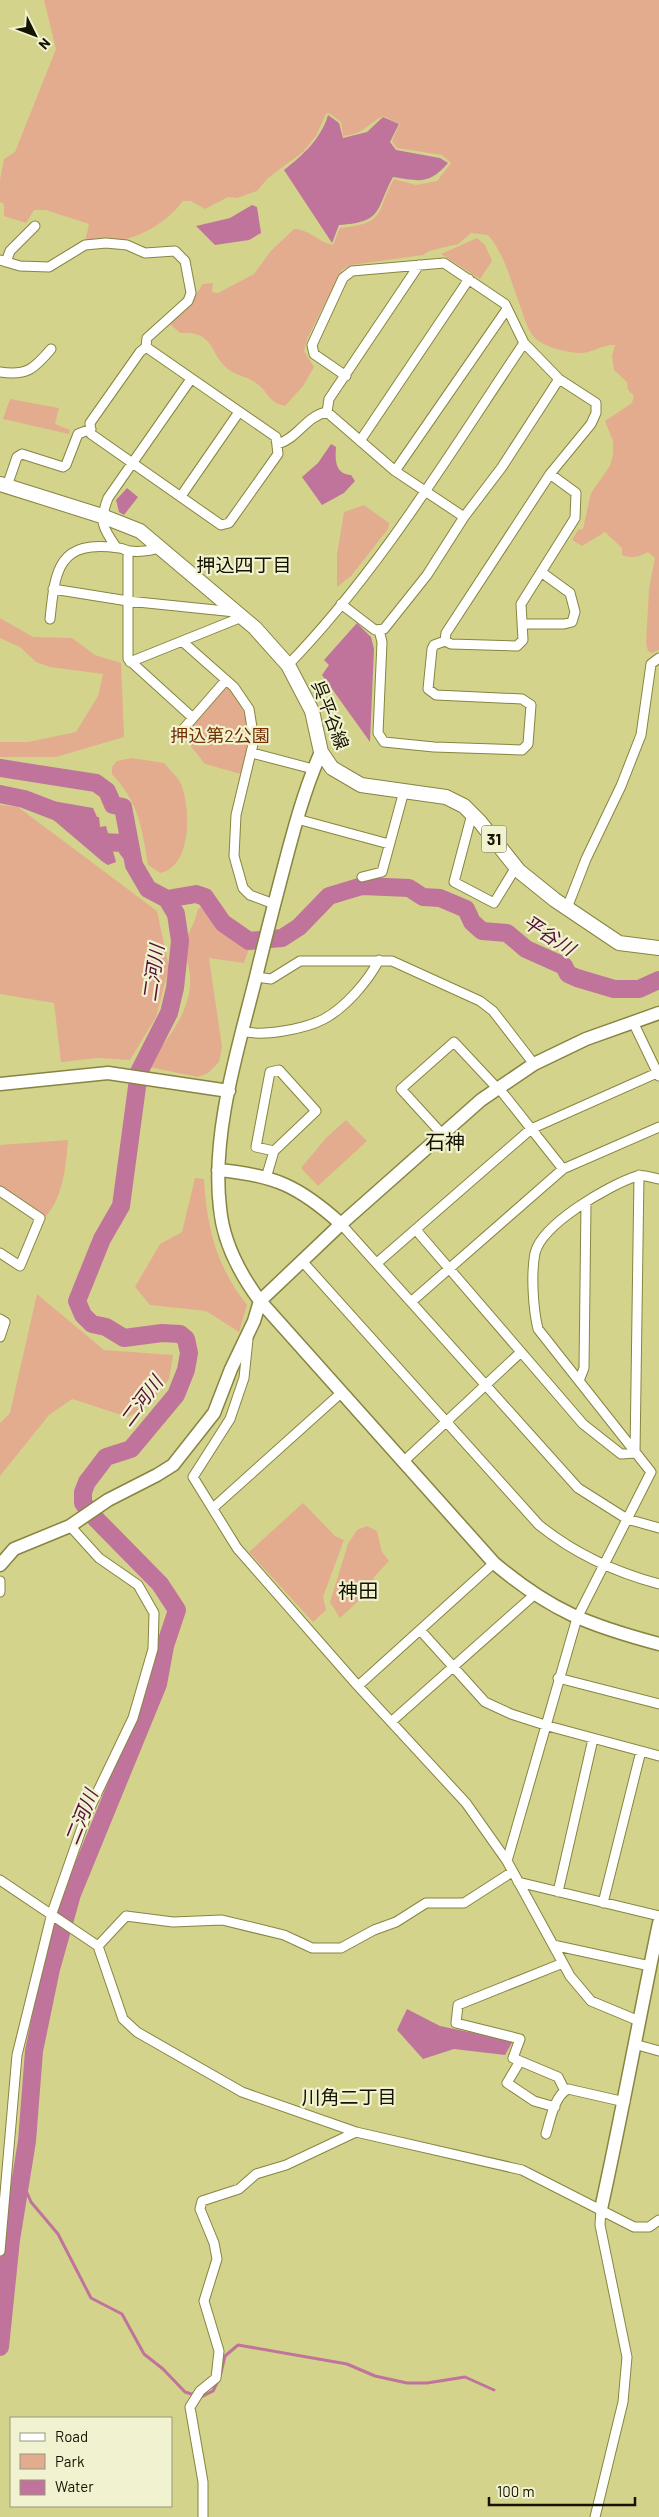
<svg xmlns="http://www.w3.org/2000/svg" width="659" height="2517" viewBox="0 0 659 2517" font-family="Barlow,'Noto Sans JP',sans-serif">
<rect width="100%" height="100%" fill="#d3d38c"/>
<path fill="#e4ac8f" d="M44 0H659V650L652 653 648 651 646 643 649 589 655 558 648 552C638 557 633 559 622 555V548L605 532 582 546 572 540 578 530 583 529 591 493 610 466 613 455V441L605 421 632 403 634 396 628 390 627 382 614 370 612 356 615 345C602 344 592 354 578 353 566 352 544 347 535 338 528 331 525 320 522 311 512 286 506 256 488 235L471 233 458 244 429 251 423 255 351 265 342 270 307 339 304 351 314 367 303 386 285 406C266 401 270 393 256 383 248 377 239 376 231 371 209 358 217 330 180 333L170 324 185 310 203 284 213 283 212 292 218 293 254 274 270 252 294 229C311 230 318 242 333 245L340 228C388 223 375 212 394 179L416 185 437 181 451 163 442 155 397 148 392 141 400 124 383 116C366 125 364 134 343 136L341 122 329 113 326 114 316 136 303 152 268 178 257 191 237 198 228 197 205 209 191 201H183C170 219 143 237 120 240 109 242 96 242 85 242L89 224 46 210H34L26 223 4 216V204L0 202V180L4 159 15 152 56 49Z
M477 238 485 245 492 261 480 279 441 254Z
M10 399 59 408 55 424 70 430 69 434 3 419Z
M364 505 389 523 388 529 351 576 337 587V554L344 512Z
M0 618 33 637 72 638 95 655 121 663 124 737 56 757H0V742H28L76 732 98 696 103 674 50 667 36 662 20 647 0 638Z
M226 685C253 716 251 736 241 774L205 764 182 735Z
M132 758 164 763C169 769 178 777 181 784 191 808 192 867 160 873L148 865C142 828 139 803 112 774V767L117 761Z
M0 805 18 807 157 911 169 967 156 1017 130 1060 98 1058 61 1062 54 1003 0 994Z
M202 907 213 917 221 929 250 946 244 963 209 958 222 1047 219 1062 208 1073 198 1077 149 1067 148 1063C168 1039 193 1009 190 975 189 965 185 955 183 945L195 920 198 909Z
M346 1120 367 1141 318 1186 301 1168 326 1138Z
M68 1140C66 1165 63 1200 44 1218L0 1189V1145Z
M195 1178 204 1179C207 1228 216 1266 247 1305L239 1332 206 1311 150 1305 135 1287 160 1244 182 1232Z
M37 1294 104 1350 173 1355 169 1379 149 1405 128 1417 72 1399 49 1415 0 1476V1423L10 1413Z
M303 1503 335 1536 344 1540 323 1597 326 1610 313 1622 249 1552Z
M367 1526 377 1531 382 1552 389 1561 374 1577 369 1591 340 1618 330 1602 348 1544 357 1530Z"/>
<path fill="#c0749c" d="M328 115 339 123 343 138 367 132 383 117 399 124 390 142 396 150 440 158 448 163C429 185 420 181 393 177 375 210 384 222 339 225L332 243 284 170C303 155 321 139 328 115Z
M252 205 257 207 261 233 249 240 215 245 196 226 230 218Z
M331 444 336 447C335 460 335 474 351 475L355 481 344 493 322 505 302 477 318 463Z
M127 488 138 497 124 515 119 512 116 500Z
M357 623 371 637 374 649 370 742 322 675 329 665 324 660Z
M47 800 93 808 97 817H99L100 827 106 826 116 862 108 865 103 862 50 817 44 816Z
M407 2009 440 2026 513 2041 505 2055 454 2049 423 2059 397 2030Z"/>
<g fill="none" stroke-linecap="round" stroke-linejoin="round">
<path stroke="#c0749c" stroke-width="3" d="M21 2179 31 2202 58 2234 91 2298 122 2314 144 2354 163 2369 185 2392 201 2397 213 2391 218 2381
M221 2373 225 2356 238 2345 347 2364 375 2376 407 2383H427L465 2377 494 2390"/>
<path stroke="#c0749c" stroke-width="18" d="M0 768 96 783 107 791 113 805 123 807 134 865 148 889 167 899 176 914 180 941 175 988 169 1013 139 1072 121 1206 102 1239 77 1301 83 1315 92 1324 106 1327 124 1338 162 1333 180 1334 186 1339 189 1353 186 1370 176 1395 131 1449 106 1457 87 1482 83 1492V1503L97 1520 160 1584 177 1610 165 1646 158 1684 72 1894 51 1969 34 2051 27 2141 11 2240 0 2347
M0 794 24 799 68 816
M90 834 101 842 123 843 132 855
M167 899 196 894 205 897 223 923 249 941 282 938 299 927 329 896 362 886 409 888 423 897 440 898 466 909 472 922 482 931 507 933 526 949 564 966 568 974 577 978 614 989H639L659 980"/>
<g stroke="#878541" stroke-width="11">
<path id="street" d="M0 260 20 266 49 267 85 245 106 243 127 245 145 253 175 251 185 261 191 293 188 301 147 338 146 347 140 352 90 423 91 434 221 525 229 523 278 454 276 437 146 347
M6 262 10 251 35 226
M419 265 329 399 327 412 395 471 464 517
M0 372C27 376 34 369 51 349
M346 376 314 354 312 345 343 278 352 271 444 263 505 304 524 343 559 379 596 403V413L591 424 550 474 446 633 445 641 451 644 517 646 523 640 521 604 575 518 576 493 550 474
M360 441 469 279
M278 444C298 438 306 416 327 412
M395 471 507 309
M7 486 17 457 22 454 63 467 66 465 78 434 91 429
M181 496 239 412
M116 547C102 527 99 521 108 498L191 379
M128 551V659L193 718
M53 589 128 601 235 612
M341 604 375 630 384 629 427 575 464 517 502 467 559 379
M50 619C55 570 58 539 119 548 123 548 126 551 130 551 139 552 152 551 160 547
M522 624H564L572 622 575 612 570 593 541 572
M379 630 382 642 378 733 384 742 434 747 522 750 528 744 531 705 522 699 436 695 428 689 432 649 434 645 445 641
M183 642 234 687 249 709 254 740 236 815 234 856 243 888 250 895 274 904
M130 662 242 617
M288 665C380 570 450 453 524 343
M179 734 226 680
M252 753 313 769
M472 814 454 882 494 903 516 867
M297 819 389 844
M362 877 382 872 404 791
M567 908 586 859 621 786 641 735 651 664 659 658
M256 977 271 979 300 961H392L480 1001 493 1011 534 1064
M633 1022 659 1076
M242 1031C262 1037 305 1029 324 1019 346 1007 368 981 379 960
M498 1087 563 1169
M442 1134 401 1089 454 1042 497 1088
M266 1178 274 1151 316 1111 279 1070 270 1072 256 1147 274 1151
M0 1191 40 1218 20 1266 0 1253
M341 1224 578 1488 627 1519 659 1528
M416 1230 583 1424 621 1454 635 1453
M302 1261 539 1525C575 1554 614 1572 659 1584
M377 1263 531 1129 659 1072
M411 1302 563 1169 659 1127
M0 1319 5 1322 0 1337
M248 1339 244 1378 230 1419 193 1477 237 1548 358 1686 466 1803 507 1861 570 1976 591 2001 639 2021
M579 1381 584 1368 586 1203
M635 1453 639 1175
M403 1462 521 1352
M213 1508 341 1393
M0 1581V1592
M420 1630 485 1702 511 1714 548 1726 659 1756
M558 1678 659 1704
M358 1686 494 1563
M391 1722 534 1595
M507 1861 577 1618 651 1472 538 1329C533 1309 531 1273 535 1253 542 1224 609 1185 637 1176 643 1174 652 1178 659 1179
M0 1880 98 1946 123 2019 137 2032 242 2092 356 2132 522 2170 634 2227H649L659 2220
M518 1882 659 1916
M558 1892 593 1739
M603 1903 641 1751
M553 1945 650 1966
M98 1946 126 1916 173 1922 222 1920 284 1935 312 1948H341L374 1930 396 1922 426 1903H464L512 1872
M634 2044 659 2051
M520 2061 558 2077 565 2091
M555 2107 534 2101 507 2083 520 2061 513 2058 520 2039 456 2023 458 2005 563 1963
M546 2134C550 2121 554 2096 568 2089L625 2102
M0 2251 17 2055 52 1913 86 1816 133 1718 153 1649 154 1613 138 1585 99 1558 70 1526
M203 2517V2482L190 2407 200 2391 216 2378 219 2351 204 2301 217 2259 214 2243 200 2209 202 2201 239 2189 256 2174 286 2165 356 2132
M595 2517 623 2402 627 2357 600 2225 601 2209"/>
</g>
<g stroke="#878541" stroke-width="15">
<path id="secondary" d="M321 752C305 788 295 825 285 863 275 901 265 939 256 977 238 1049 211 1134 220 1208 223 1242 240 1274 260 1301L494 1563C551 1611 588 1625 659 1644
M0 1084 108 1073 229 1091
M218 1170C274 1175 299 1186 341 1224
M0 1565 14 1549 70 1526 108 1500 157 1475 173 1465 214 1413 231 1369 254 1321 260 1301 341 1224 481 1100 534 1064 586 1039 659 1013
M601 2209C622 2114 639 2019 659 1923"/>
</g>
<g stroke="#878541" stroke-width="16">
<path id="primary" d="M0 484 102 516 140 531 255 628 288 665 312 711 321 752 332 768 361 785 446 797 464 806 480 822 519 871 555 900 619 943 659 948"/>
</g>
<use href="#street" stroke="#fff" stroke-width="9"/>
<use href="#secondary" stroke="#fff" stroke-width="12"/>
<use href="#primary" stroke="#fff" stroke-width="14"/>
</g>
<g text-anchor="middle" stroke-width="4.5" stroke-linejoin="round" paint-order="stroke">
<rect fill="#f1f2cf" stroke="#56553e" stroke-width="1" x="481.5" y="825.5" width="25" height="27" rx="4"/>
<g font-size="16" font-weight="bold" fill="#141200">
<text x="494" y="845">31</text>
</g>
<g font-size="18" fill="#141200" stroke="#f1f2cf">
<text transform="translate(330 715) rotate(69)" y="6">呉平谷線</text>
</g>
<g font-size="18" fill="#753000" stroke="#f1f2cf">
<text x="220" y="742">押込第2公園</text>
</g>
<g font-size="19" fill="#141200" stroke="#f1f2cf">
<text x="244" y="572">押込四丁目</text>
<text x="349" y="2104">川角二丁目</text>
</g>
<g font-size="19" font-style="italic" fill="#540f3a" stroke="#f1f2cf">
<text transform="translate(549 935) rotate(33)" y="7">平谷川</text>
<text transform="translate(153 973) rotate(-82)" y="7">二河川</text>
<text transform="translate(141 1401) rotate(-53)" y="7">二河川</text>
<text transform="translate(81 1817) rotate(-68)" y="7">二河川</text>
</g>
<g font-size="20" fill="#141200" stroke="#f1f2cf">
<text x="445" y="1149">石神</text>
<text x="358" y="1598">神田</text>
</g>
</g>
<rect x="10" y="2417" width="162" height="90" fill="#f1f2cf" stroke="#99987c"/>
<rect x="20" y="2433" width="25" height="8" fill="#ffffff" stroke="#99987c"/>
<text x="55" y="2442" font-size="15" fill="#141200">Road</text>
<rect x="20" y="2454" width="25" height="15" fill="#e4ac8f" stroke="#99987c"/>
<text x="55" y="2467" font-size="15" fill="#141200">Park</text>
<rect x="20" y="2480" width="25" height="15" fill="#c0749c" stroke="#99987c"/>
<text x="55" y="2492" font-size="15" fill="#141200">Water</text>
<g transform="translate(35 35) rotate(132)" stroke="#f1f2cf" stroke-width="4" paint-order="stroke">
<path d="M0-4L9 19L0 12L-9 19Z" fill="#141200"/>
<text y="-8" font-size="14" font-weight="bold" text-anchor="middle" fill="#141200">N</text>
</g>
<path d="M489 2497v8h146v-8" fill="none" stroke="#141200" stroke-width="2.5"/>
<text x="497" y="2497" font-size="15" fill="#141200" stroke="#f1f2cf" stroke-width="4" paint-order="stroke">100 m</text>
</svg>
